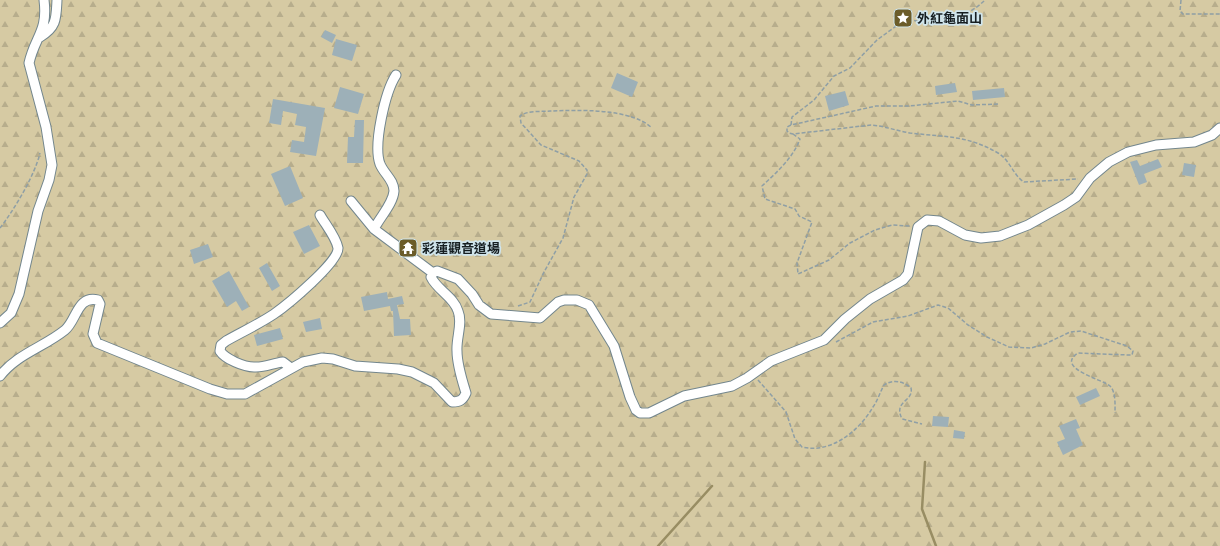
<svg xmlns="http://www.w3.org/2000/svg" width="1220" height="546" viewBox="0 0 1220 546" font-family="Raleway,'Noto Sans TC',sans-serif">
<defs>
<pattern id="forest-firs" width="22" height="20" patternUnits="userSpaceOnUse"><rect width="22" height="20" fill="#d6caa3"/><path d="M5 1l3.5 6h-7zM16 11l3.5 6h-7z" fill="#b7ad8c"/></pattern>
</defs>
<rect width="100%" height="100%" fill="#d0e5ec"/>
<path fill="url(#forest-firs)" d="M0 0H1220V546H0Z"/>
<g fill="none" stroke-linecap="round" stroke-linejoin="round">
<path stroke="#988d63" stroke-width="2.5" d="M925 462 922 509 936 546
M658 546 712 486"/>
</g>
<path fill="#9db0b8" d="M325 30 336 35 332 43 321 37Z
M336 39 357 45 352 61 332 55Z
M617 73 638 82 632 97 611 88Z
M955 83 957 92 936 95 935 86Z
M340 87 364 94 358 114 334 108Z
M1004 88 1005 97 973 100 972 91Z
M845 91 849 105 829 111 825 96Z
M273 99 325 108 316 156 290 152 292 140 304 142 306 127 295 125 297 114 283 111 281 125 269 123Z
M355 120H364L363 163H347L348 137H354Z
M1158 159 1162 167 1144 174 1147 182 1139 185 1130 162 1137 160 1140 166Z
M1184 163 1196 165 1194 177 1182 175Z
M290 166 303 198 285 206 271 174Z
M309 225 320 246 304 254 293 232Z
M208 244 213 257 194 264 190 250Z
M267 263 280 286 272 291 259 268Z
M229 271 249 307 242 311 236 301 227 307 212 281Z
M387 292 388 299 402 296 404 304 397 305 400 319H410L411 335 394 336 393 311H391L390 306 364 311 361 297Z
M320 318 322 329 306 332 303 322Z
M280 328 283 339 257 346 254 335Z
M1096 388 1100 396 1080 405 1076 397Z
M933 416 949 417 948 427 932 426Z
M1076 419 1080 428 1076 429 1083 445 1063 455 1057 442 1065 439 1059 426Z
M954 430 965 432 964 439 953 438Z"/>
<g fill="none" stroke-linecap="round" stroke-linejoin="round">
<g stroke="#73868d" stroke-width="11">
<path id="street" d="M40 37C57 27 56 18 57 0
M351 201 374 229 433 273
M374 229C380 217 393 204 394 191 394 180 384 174 380 164 373 145 385 92 396 75
M0 323 11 313 19 294 38 211 49 180 52 165 46 127 29 63C35 36 48 32 44 0
M291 368 283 362C273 363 264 368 254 367 244 367 225 359 220 351L221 345 226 341C242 332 259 324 274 314 287 305 339 262 338 248 336 237 325 224 320 215
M0 376C17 354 44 347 65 330 77 320 77 295 98 300L100 304 93 334 97 343 210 389 227 394H245L303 362 322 358 333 359 355 366 398 369 412 372 434 383 452 402C460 402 463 400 466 393 462 380 457 365 457 351 456 338 463 323 458 311 454 297 437 290 431 277L433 273 437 271 458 279 472 294 479 305 491 314 540 318 558 302 564 300H577L589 305 614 346 630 397 636 410 640 413H649L684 396 732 386 747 378 771 361 824 340 845 319 870 299 903 280 908 274 918 227 927 220 939 221 965 235 981 238 1000 236 1028 225 1064 205 1076 197 1090 178 1109 162 1128 152 1156 145 1194 142 1212 135 1220 128"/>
</g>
<path stroke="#8f9fa5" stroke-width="1.5" stroke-dasharray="4 2" stroke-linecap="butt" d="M1181 0 1180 11 1183 14H1220
M998 104 972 105 958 101 909 106H876L791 125 787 127V131L789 133 793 134 871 125C885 126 897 131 910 133 944 137 967 135 998 153 1010 160 1013 175 1024 182L1078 179
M791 125 792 117 814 100 834 76 850 68 877 40 906 19C918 21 935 26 947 22 960 18 976 9 985 0
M793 134 800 139C793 158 776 173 762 186L765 199 795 209 799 216 812 222 797 263 798 274 829 260 850 243 875 230 892 225 910 226
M0 228C14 210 35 175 40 153
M518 306 530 302 544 272 563 238 574 197 587 174V170L579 161 541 145 521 123 520 116C528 110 541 112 550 111 578 110 631 108 652 128
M836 342 873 322 908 316 938 305 948 308 968 325 987 337 1009 347 1031 348 1045 344 1070 332 1081 331 1127 346 1133 351 1132 355H1128L1078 353C1054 368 1104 380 1110 386 1116 392 1115 405 1115 413
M758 380 786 412 795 439 802 447C831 454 859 431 873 407 878 400 880 392 884 385 893 379 903 381 911 388 914 402 893 400 902 419L922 424"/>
<use href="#street" stroke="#fff" stroke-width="9"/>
</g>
<defs>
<g id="sight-square" transform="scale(1)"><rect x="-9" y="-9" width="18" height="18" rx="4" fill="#6b5c29" stroke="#d0e5ec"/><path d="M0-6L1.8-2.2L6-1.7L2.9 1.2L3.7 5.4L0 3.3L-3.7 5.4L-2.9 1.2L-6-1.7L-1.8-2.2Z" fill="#fff"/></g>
<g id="temple-square" transform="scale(1)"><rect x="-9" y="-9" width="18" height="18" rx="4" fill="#6b5c29" stroke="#d0e5ec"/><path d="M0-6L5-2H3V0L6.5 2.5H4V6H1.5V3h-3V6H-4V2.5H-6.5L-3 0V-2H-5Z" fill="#fff"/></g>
</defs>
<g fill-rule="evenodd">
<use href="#sight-square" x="903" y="18"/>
<use href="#temple-square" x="408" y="248"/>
</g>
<g text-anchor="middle" stroke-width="3.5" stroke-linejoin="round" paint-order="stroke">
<g font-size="13" font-weight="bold" fill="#161e21" stroke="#d0e5ec" text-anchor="start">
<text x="917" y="23">外紅龜面山</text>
<text x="422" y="253">彩蓮觀音道場</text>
</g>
</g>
</svg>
